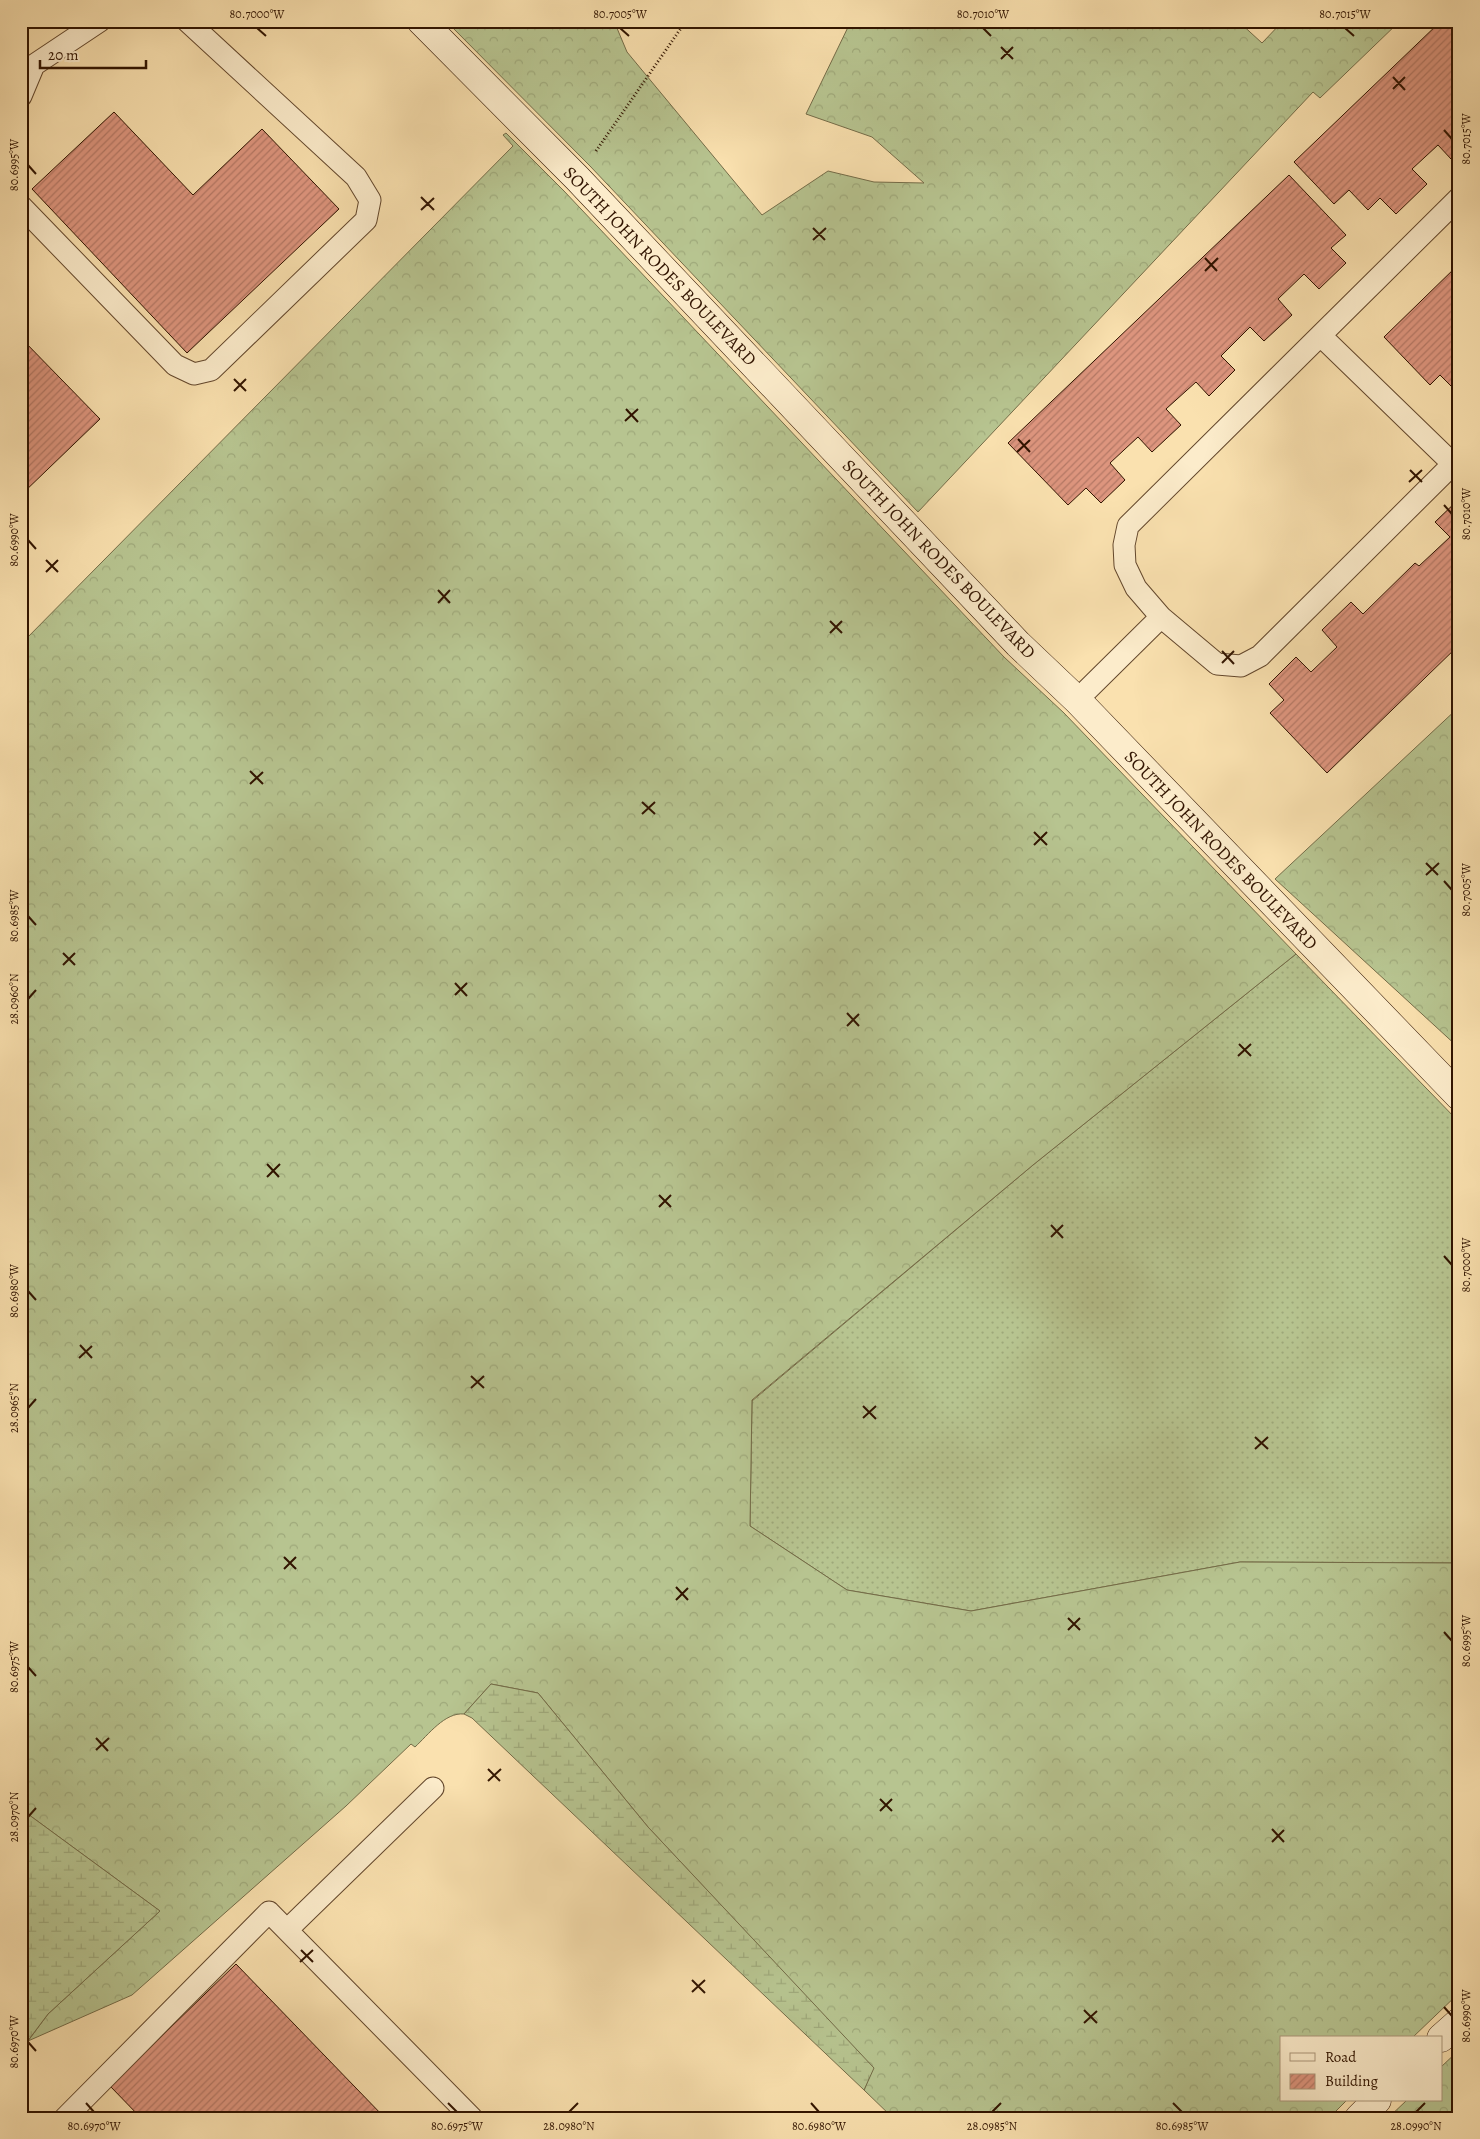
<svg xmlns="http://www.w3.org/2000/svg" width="1480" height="2139" viewBox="0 0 1480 2139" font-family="Alegreya,serif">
<defs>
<pattern id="grass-dots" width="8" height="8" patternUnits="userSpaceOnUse" patternTransform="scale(1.25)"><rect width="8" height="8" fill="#b7c490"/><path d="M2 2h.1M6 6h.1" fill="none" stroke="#9ea87a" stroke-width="1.8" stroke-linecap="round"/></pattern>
<pattern id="forest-crowns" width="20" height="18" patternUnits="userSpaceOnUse" patternTransform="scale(1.25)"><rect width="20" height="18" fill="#b7c490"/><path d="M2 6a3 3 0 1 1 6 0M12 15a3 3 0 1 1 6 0" fill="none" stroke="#9ea87a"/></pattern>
<pattern id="wetland-marsh" width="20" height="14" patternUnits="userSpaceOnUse" patternTransform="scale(1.25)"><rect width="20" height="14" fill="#b7c490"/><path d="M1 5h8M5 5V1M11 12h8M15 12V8" fill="none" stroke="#9ea87a"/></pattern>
<pattern id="building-hatch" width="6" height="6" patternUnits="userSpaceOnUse" patternTransform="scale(1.25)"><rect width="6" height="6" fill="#dd957e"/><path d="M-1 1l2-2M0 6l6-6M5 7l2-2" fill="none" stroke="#b47865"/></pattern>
</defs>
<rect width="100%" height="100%" fill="#fae1af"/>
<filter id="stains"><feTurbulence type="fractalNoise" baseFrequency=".004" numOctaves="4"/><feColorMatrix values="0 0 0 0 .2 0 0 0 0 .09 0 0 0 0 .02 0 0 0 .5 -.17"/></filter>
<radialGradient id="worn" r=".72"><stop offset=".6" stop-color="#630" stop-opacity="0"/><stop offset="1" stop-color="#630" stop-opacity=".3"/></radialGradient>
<path fill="url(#grass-dots)" stroke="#746c48" d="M1296 954 1459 1122V1563L1240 1562 971 1611 847 1590 750 1526 752 1401 1033 1165Z"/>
<path fill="url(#forest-crowns)" stroke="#746c48" d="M446 21H614L627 52 762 215 828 171 874 182 924 183 872 137 806 114 851 21H1238L1262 43 1283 21H1400L1320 98 1313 92 918 512 590 166Z
M506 133 564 191 1004 657 1064 713 1296 954 1033 1165 752 1400 750 1526 847 1590 971 1611 1240 1562 1459 1563V1993L1412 2038H1281V2100H1347L1329 2118H893L864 2090 873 2068 648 1827 538 1693 491 1684 464 1714C445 1712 428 1735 415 1747L411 1744 346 1806 132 1995 28 2041 48 2014 160 1911 21 1809V644L513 146 503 135Z
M1459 707V1048L1275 879Z
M1459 2050V2118H1388L1407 2100H1441V2067Z"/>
<path fill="url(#wetland-marsh)" stroke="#746c48" d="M491 1684 538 1693 648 1827 874 2068 864 2090 472 1718 464 1714Z
M21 1809 160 1911 48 2014 21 2050Z"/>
<path fill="url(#building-hatch)" stroke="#311400" d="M1441 21H1459V152L1451 159 1438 145 1412 169 1427 184 1396 214 1380 198 1368 210 1349 190 1334 204 1294 162Z
M114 112 193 195 262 129 339 209 187 353 32 189Z
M1289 175 1346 235 1331 248 1346 263 1319 289 1304 274 1278 299 1292 315 1264 341 1250 327 1221 356 1235 370 1209 396 1196 382 1166 409 1181 425 1152 452 1138 437 1110 463 1125 480 1101 503 1086 488 1068 505 1008 443Z
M1459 264V382L1453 388 1440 375 1430 385 1384 337Z
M21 338 100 419 21 495Z
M1459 499V645L1327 773 1270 713 1284 700 1269 684 1296 657 1311 672 1337 647 1322 630 1351 602 1363 614 1415 563 1419 566 1450 537 1435 522Z
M236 1964 385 2118H141L110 2086Z"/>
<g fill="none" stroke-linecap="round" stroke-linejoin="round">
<g stroke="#63472c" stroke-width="23">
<path id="lane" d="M21 96 34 65 100 21
M1459 198 1128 526 1124 545 1125 565 1136 588 1161 617 1217 664 1241 666 1260 656 1459 458
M21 206 175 365 194 374 211 370 366 220 370 200 356 177 187 21
M1321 336 1453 464
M1077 700 1161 617
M288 1929 433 1788
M65 2118 269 1912 472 2118"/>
</g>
<g stroke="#311400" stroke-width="29">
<path id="secondary" d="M421 21 577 178 1018 644 1077 700 1459 1096
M1441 2038 1459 2022
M1359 2118 1377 2100"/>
</g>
<path stroke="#311400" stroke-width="3" stroke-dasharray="1 2.5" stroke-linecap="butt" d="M596 151 686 21"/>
<use href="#lane" stroke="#fceccb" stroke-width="21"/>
<use href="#secondary" stroke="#fceccb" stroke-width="28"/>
</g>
<path fill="none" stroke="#311400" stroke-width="2" d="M257 28 266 36M620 28 629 36M983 28 991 36M1345 28 1354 36M1001 47 1013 59M1001 59 1013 47M1393 77 1405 90M1393 89 1405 77M1444 130 1452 139M28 165 36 174M421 197 434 210M421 210 434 198M813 228 825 240M813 240 826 228M1205 258 1217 271M1205 271 1218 258M234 379 246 391M234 391 246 379M626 409 638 422M625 421 638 409M1018 439 1030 452M1017 452 1030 440M1410 470 1422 482M1409 482 1422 470M1444 505 1452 514M28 540 36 549M46 560 58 572M46 572 58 560M438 590 450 603M438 603 450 590M830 621 842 633M830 633 842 621M1222 651 1234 664M1222 663 1234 651M250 771 263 784M250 784 263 772M642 802 655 814M642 814 655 802M1034 832 1047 845M1034 845 1047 832M1426 863 1438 875M1426 875 1439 863M1444 881 1452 890M28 916 36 925M63 953 75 965M63 965 75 953M455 983 467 996M455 995 467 983M28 999 36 990M847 1013 859 1026M847 1026 859 1014M1239 1044 1251 1056M1238 1056 1251 1044M267 1164 279 1177M267 1177 280 1164M659 1195 671 1207M659 1207 671 1195M1051 1225 1063 1238M1051 1237 1063 1225M1444 1256 1452 1265M28 1291 36 1300M80 1345 92 1358M79 1358 92 1346M471 1376 484 1388M471 1388 484 1376M863 1406 876 1419M28 1408 36 1399M863 1418 876 1406M1255 1437 1268 1449M1255 1449 1268 1437M284 1557 296 1569M284 1569 296 1557M676 1587 688 1600M676 1600 688 1588M1068 1618 1080 1630M1068 1630 1080 1618M1444 1632 1452 1641M28 1667 36 1676M96 1738 108 1751M96 1750 109 1738M488 1769 500 1781M488 1781 501 1769M880 1799 892 1811M880 1811 892 1799M28 1817 36 1808M1272 1829 1284 1842M1272 1842 1284 1830M301 1950 313 1962M300 1962 313 1950M692 1980 705 1993M692 1992 705 1980M1444 2007 1452 2016M1084 2010 1097 2023M1084 2023 1097 2011M28 2042 36 2051M86 2103 94 2112M448 2103 457 2112M811 2103 819 2112M1173 2103 1182 2112M569 2112 578 2103M992 2112 1001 2103M1416 2112 1425 2103"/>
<g text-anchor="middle" stroke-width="4.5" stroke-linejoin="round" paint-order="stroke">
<g font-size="18" fill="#311400" stroke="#fceccb">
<text transform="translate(660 266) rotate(46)" y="6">SOUTH JOHN RODES BOULEVARD</text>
<text transform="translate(939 559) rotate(46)" y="6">SOUTH JOHN RODES BOULEVARD</text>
<text transform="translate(1221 850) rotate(46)" y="6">SOUTH JOHN RODES BOULEVARD</text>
</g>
</g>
<rect width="1480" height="2139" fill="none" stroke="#fae1af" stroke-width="55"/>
<rect x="1280" y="2036" width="162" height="65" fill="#fceccb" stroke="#ab967a"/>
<rect x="1290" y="2053" width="25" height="8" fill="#fceccb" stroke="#ab967a"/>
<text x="1325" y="2062" font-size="15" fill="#311400">Road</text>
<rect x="1290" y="2074" width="25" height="15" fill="url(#building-hatch)" stroke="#ab967a"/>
<text x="1325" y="2086" font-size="15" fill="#311400">Building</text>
<path d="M40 60v8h106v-8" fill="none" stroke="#311400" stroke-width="2.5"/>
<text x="48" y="60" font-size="15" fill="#311400" stroke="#fceccb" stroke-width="4" paint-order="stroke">20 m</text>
<rect x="28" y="28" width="1424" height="2084" fill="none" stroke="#311400" stroke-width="2"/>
<g font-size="12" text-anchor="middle" fill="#311400">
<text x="257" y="18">80.7000°W</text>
<text x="620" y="18">80.7005°W</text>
<text x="983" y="18">80.7010°W</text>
<text x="1345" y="18">80.7015°W</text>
<text transform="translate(1466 139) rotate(-90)" y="4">80.7015°W</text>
<text transform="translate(14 165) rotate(-90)" y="4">80.6995°W</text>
<text transform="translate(1466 514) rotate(-90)" y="4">80.7010°W</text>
<text transform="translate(14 540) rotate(-90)" y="4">80.6990°W</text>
<text transform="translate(1466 890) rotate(-90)" y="4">80.7005°W</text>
<text transform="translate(14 916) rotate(-90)" y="4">80.6985°W</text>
<text transform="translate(14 999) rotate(-90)" y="4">28.0960°N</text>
<text transform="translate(1466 1265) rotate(-90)" y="4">80.7000°W</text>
<text transform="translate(14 1291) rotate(-90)" y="4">80.6980°W</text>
<text transform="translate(14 1408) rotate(-90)" y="4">28.0965°N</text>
<text transform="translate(1466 1641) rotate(-90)" y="4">80.6995°W</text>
<text transform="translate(14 1667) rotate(-90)" y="4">80.6975°W</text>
<text transform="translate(14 1817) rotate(-90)" y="4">28.0970°N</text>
<text transform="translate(1466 2016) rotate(-90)" y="4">80.6990°W</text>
<text transform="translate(14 2042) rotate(-90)" y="4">80.6970°W</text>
<text x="94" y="2130">80.6970°W</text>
<text x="457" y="2130">80.6975°W</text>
<text x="569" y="2130">28.0980°N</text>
<text x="819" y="2130">80.6980°W</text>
<text x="992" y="2130">28.0985°N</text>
<text x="1182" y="2130">80.6985°W</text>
<text x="1416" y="2130">28.0990°N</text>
</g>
<rect width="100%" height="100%" filter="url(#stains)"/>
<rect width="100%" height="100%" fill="url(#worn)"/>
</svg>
